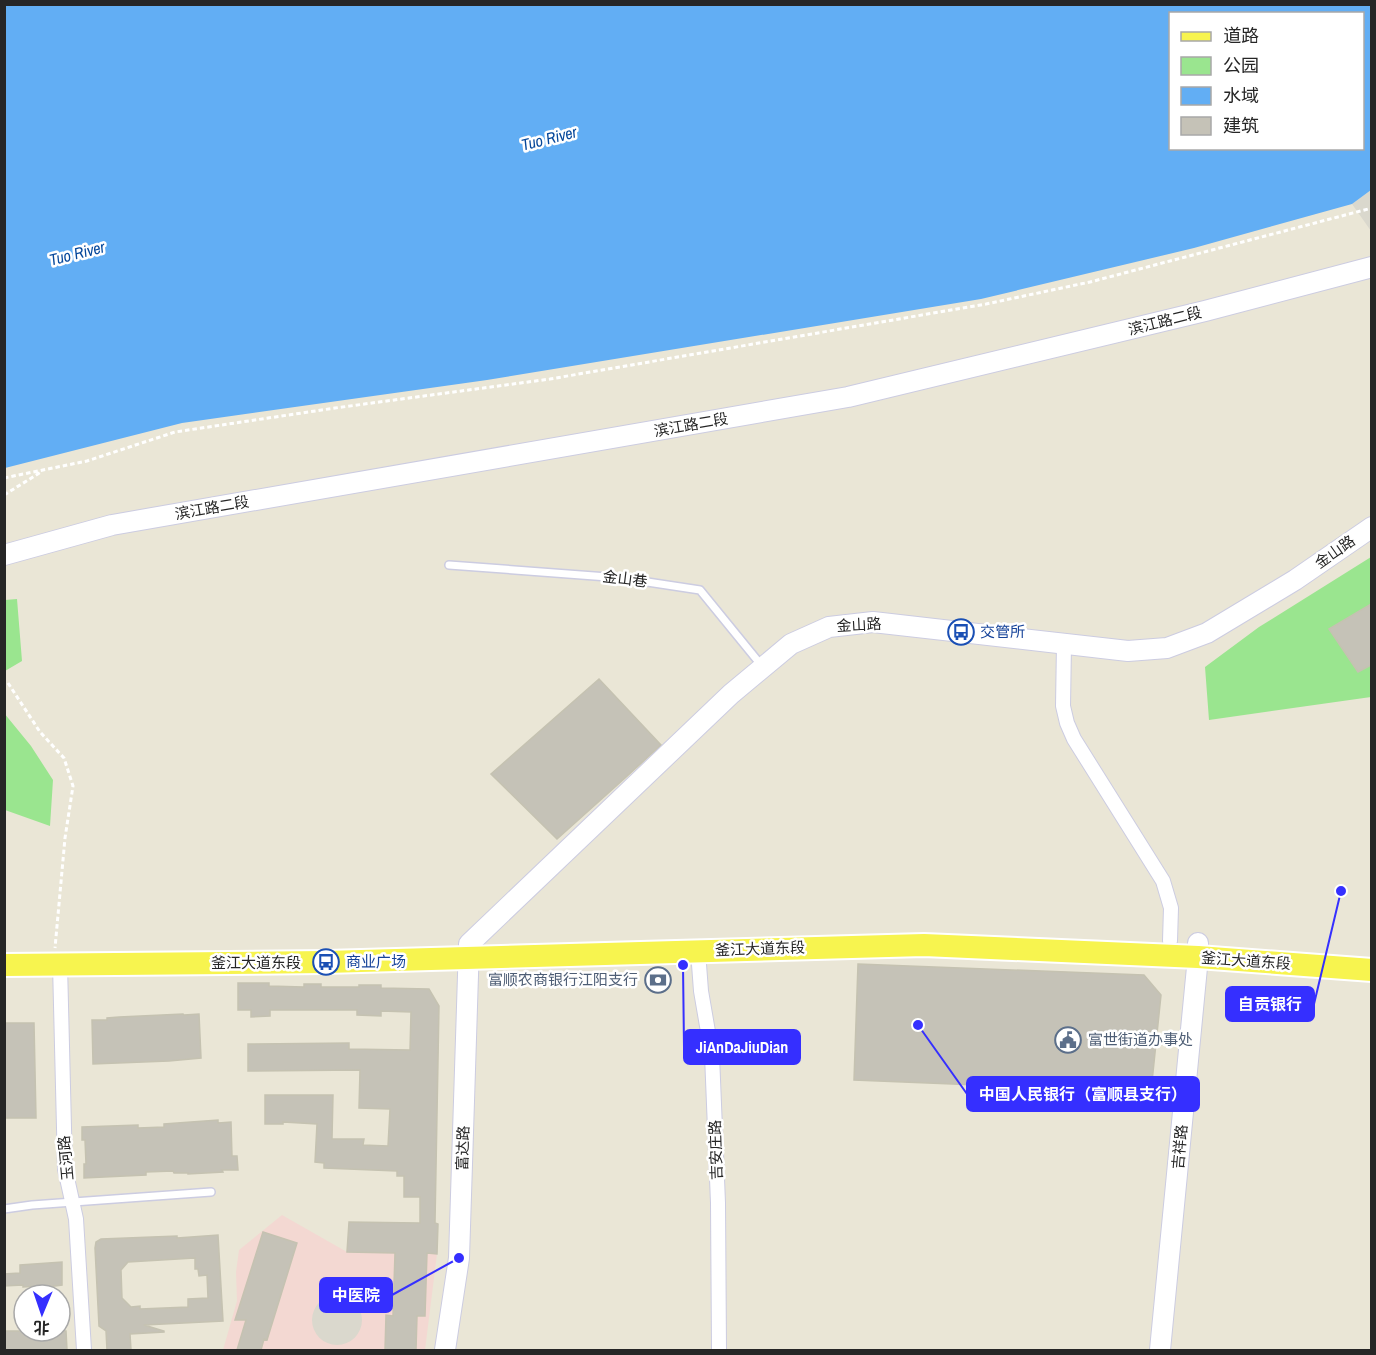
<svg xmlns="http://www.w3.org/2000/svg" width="1376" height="1355" viewBox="0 0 1376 1355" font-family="'Archivo Narrow','Noto Sans SC',sans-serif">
<rect width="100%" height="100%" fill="#eae6d6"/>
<path fill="#f3d8d2" d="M282 1215 347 1252 437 1254 425 1350H223L237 1301 236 1272 239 1250Z"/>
<path fill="#9ae58f" d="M1371 557V697L1209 720 1205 667 1259 627Z
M17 599 22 661 5 671V600Z
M4 713 31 746 53 780 50 826 5 810Z"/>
<path fill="#dad8cd" d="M1371 190V231L1352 204Z
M312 1320a25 25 0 1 1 50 0a25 25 0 1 1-50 0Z"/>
<path fill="#62aef4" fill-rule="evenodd" d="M5 4 1371 5V190L1352 204 1194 248 981 299 487 380 182 423 5 468ZM1170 14H1362V148H1170Z"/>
<path fill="#c5c2b7" stroke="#c5c2b1" stroke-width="1.5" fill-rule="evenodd" d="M1371 604V665L1358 672 1329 629Z
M599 679 661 745 625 778 557 839 491 774Z
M858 964 1144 975 1161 995 1149 1111 977 1097V1085L854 1080Z
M238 983H269V986L304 987V984H321V987H359V985H381V988L429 989 439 1006 435 1223 438 1224 437 1254 427 1253 425 1316H417L416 1350H385L386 1315 393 1316 395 1253 347 1252 349 1222 420 1223V1197H404V1176H397V1171L324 1168V1163L315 1162 317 1124 283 1122V1124H265V1095H333L332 1139H364L363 1145 388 1146 390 1109 359 1108 360 1070 248 1071V1044L349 1043V1049L410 1050 411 1012 381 1011V1016L357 1015V1010H270V1016L251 1017V1010H238Z
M183 1014 184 1015 199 1014 201 1058 169 1061 93 1064 92 1020H107V1018L119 1017Z
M4 1023H34L36 1118H4Z
M218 1120V1123L231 1122 232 1156H237L238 1170H222L223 1172 188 1174V1173H174L173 1171 146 1172V1175L84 1178V1164H86L85 1140H82V1127L138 1125V1128L164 1127V1124Z
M263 1232 297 1243 267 1340 264 1339 261 1350H237L246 1320H235Z
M218 1235 223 1321 144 1325 164 1331V1332L130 1334 131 1350H107L106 1331 99 1326 95 1248 96 1242 101 1239 177 1236V1238ZM195 1258V1269H198L199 1276 207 1275 208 1298 188 1299V1307L140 1309V1306L131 1307 122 1298 121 1270 128 1262Z
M62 1262V1285L55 1286 39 1287V1286L23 1287V1285L4 1286V1274L20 1273V1265Z
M4 1331H66L67 1350H4Z"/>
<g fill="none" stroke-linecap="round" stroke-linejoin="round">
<g stroke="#cccce1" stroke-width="10">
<path id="lane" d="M449 565 621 578 700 590 762 666
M4 1209 32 1205 211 1192"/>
</g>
<g stroke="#cccce1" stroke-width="16">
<path id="street" d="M1064 644 1063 706 1067 723 1074 739 1163 881 1171 908 1170 941
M698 951 701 991 712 1055 718 1203 719 1350
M60 964 65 1169 76 1219 84 1350"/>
</g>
<g stroke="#cccce1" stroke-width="22">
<path id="secondary" d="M4 555 112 525 848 397 1205 311 1372 267
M445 1350 459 1258 469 944 731 694 791 644 829 627 873 622 1128 651 1167 648 1207 633 1295 580 1372 527
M1160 1350 1198 957V943"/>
</g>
<g stroke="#fff" stroke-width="26">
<path id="primary" d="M4 965 326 962 924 945 1198 957 1372 970"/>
</g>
<path stroke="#fff" stroke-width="3" stroke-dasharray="4.5 3" stroke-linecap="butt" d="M4 478 87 461 175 432 335 408 550 379 986 304 1090 282 1372 208
M4 495 41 472
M8 683 40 732 64 758 73 786 65 838 55 948"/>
<use href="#lane" stroke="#fff" stroke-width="7"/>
<use href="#street" stroke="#fff" stroke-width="14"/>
<use href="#secondary" stroke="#fff" stroke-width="20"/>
<use href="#primary" stroke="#f7f44f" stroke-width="22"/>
</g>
<defs>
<g id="bus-ring" transform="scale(1.35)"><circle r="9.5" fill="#fff" stroke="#1a4fb4" stroke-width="1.5"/><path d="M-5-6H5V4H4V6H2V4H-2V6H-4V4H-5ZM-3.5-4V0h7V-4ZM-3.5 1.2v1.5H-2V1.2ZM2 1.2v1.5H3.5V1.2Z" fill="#1a4fb4"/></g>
<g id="bank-ring" transform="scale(1.35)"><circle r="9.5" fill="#fff" stroke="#5c6f8a" stroke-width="1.5"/><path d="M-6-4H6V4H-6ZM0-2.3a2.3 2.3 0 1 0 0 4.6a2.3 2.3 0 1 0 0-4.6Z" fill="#5c6f8a"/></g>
<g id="civic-ring" transform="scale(1.35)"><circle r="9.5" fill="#fff" stroke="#5c6f8a" stroke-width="1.5"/><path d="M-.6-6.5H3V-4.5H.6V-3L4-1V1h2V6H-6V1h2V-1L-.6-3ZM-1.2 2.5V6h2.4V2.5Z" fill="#5c6f8a"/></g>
</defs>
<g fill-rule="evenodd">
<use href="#bus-ring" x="961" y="632"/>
<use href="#bus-ring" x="326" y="962"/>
<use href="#bank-ring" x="658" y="980"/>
<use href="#civic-ring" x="1068" y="1040"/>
</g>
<g text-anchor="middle" stroke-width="5" stroke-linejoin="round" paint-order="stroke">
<g font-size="15" fill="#262626" stroke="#fff">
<text transform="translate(1165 321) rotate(-14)" y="5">滨江路二段</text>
<text transform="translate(691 425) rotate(-10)" y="5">滨江路二段</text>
<text transform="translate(212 508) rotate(-10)" y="5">滨江路二段</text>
<text transform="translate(1335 552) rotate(-35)" y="5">金山路</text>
<text transform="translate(625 579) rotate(7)" y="5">金山巷</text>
<text transform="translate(859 625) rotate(-3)" y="5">金山路</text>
<text transform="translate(760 949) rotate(-2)" y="5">釜江大道东段</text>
<text transform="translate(1246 961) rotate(4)" y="5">釜江大道东段</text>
<text x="256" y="968">釜江大道东段</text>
<text transform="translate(1180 1147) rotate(-85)" y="5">吉祥路</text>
<text transform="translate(463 1148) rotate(-88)" y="5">富达路</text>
<text transform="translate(716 1150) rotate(-92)" y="5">吉安庄路</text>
<text transform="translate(66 1158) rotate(-95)" y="5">玉河路</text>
</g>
<g font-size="15" fill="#164399" stroke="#fff" text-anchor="start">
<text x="980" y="637">交管所</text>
<text x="346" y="967">商业广场</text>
</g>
<g font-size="15" fill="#4e5e75" stroke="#fff" text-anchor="end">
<text x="638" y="985">富顺农商银行江阳支行</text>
<text x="1088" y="1045" text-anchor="start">富世街道办事处</text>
</g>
<g font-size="16" font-style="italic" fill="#06489b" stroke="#fff">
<text transform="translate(549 138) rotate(-14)" y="6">Tuo River</text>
<text transform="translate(77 253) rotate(-14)" y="6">Tuo River</text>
</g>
</g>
<path fill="none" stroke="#352fff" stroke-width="2" d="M1341 891L1314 1004M683 965L684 1047M918 1025L967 1094M459 1258L392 1295"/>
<g fill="#352fff" stroke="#fff" stroke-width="2">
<circle cx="1341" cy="891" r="6"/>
<circle cx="683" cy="965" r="6"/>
<circle cx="918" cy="1025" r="6"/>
<circle cx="459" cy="1258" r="6"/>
</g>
<g fill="#352fff" stroke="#352fff" stroke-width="2">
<rect x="1226" y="987" width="88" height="34" rx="6"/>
<rect x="684" y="1030" width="116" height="34" rx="6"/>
<rect x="967" y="1077" width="232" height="34" rx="6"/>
<rect x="320" y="1278" width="72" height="34" rx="6"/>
</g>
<g font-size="16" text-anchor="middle" font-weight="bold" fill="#fff">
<text x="1270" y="1010">自贡银行</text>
<text x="742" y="1053">JiAnDaJiuDian</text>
<text x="1083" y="1100">中国人民银行（富顺县支行）</text>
<text x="356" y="1301">中医院</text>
</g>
<rect width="1376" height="1355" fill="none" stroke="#262626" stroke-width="12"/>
<rect x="1169" y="12" width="195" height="138" fill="#ffffff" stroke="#a8a8a8" stroke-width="1.5"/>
<rect x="1181" y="32" width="30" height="9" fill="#f7f44f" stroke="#a8a8a8" stroke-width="1.5"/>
<text x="1223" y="42" font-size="18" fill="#262626">道路</text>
<rect x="1181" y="57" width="30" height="18" fill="#9ae58f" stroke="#a8a8a8" stroke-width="1.5"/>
<text x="1223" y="72" font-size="18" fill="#262626">公园</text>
<rect x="1181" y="87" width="30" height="18" fill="#62aef4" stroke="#a8a8a8" stroke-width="1.5"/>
<text x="1223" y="102" font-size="18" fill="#262626">水域</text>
<rect x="1181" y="117" width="30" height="18" fill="#c5c2b7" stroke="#a8a8a8" stroke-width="1.5"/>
<text x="1223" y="132" font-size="18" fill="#262626">建筑</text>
<g transform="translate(42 1313) rotate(182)"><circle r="28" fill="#ffffff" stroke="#a8a8a8" stroke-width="1.5"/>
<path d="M0-4.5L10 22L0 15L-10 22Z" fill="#352fff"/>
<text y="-9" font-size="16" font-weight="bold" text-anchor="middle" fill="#262626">北</text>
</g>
</svg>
